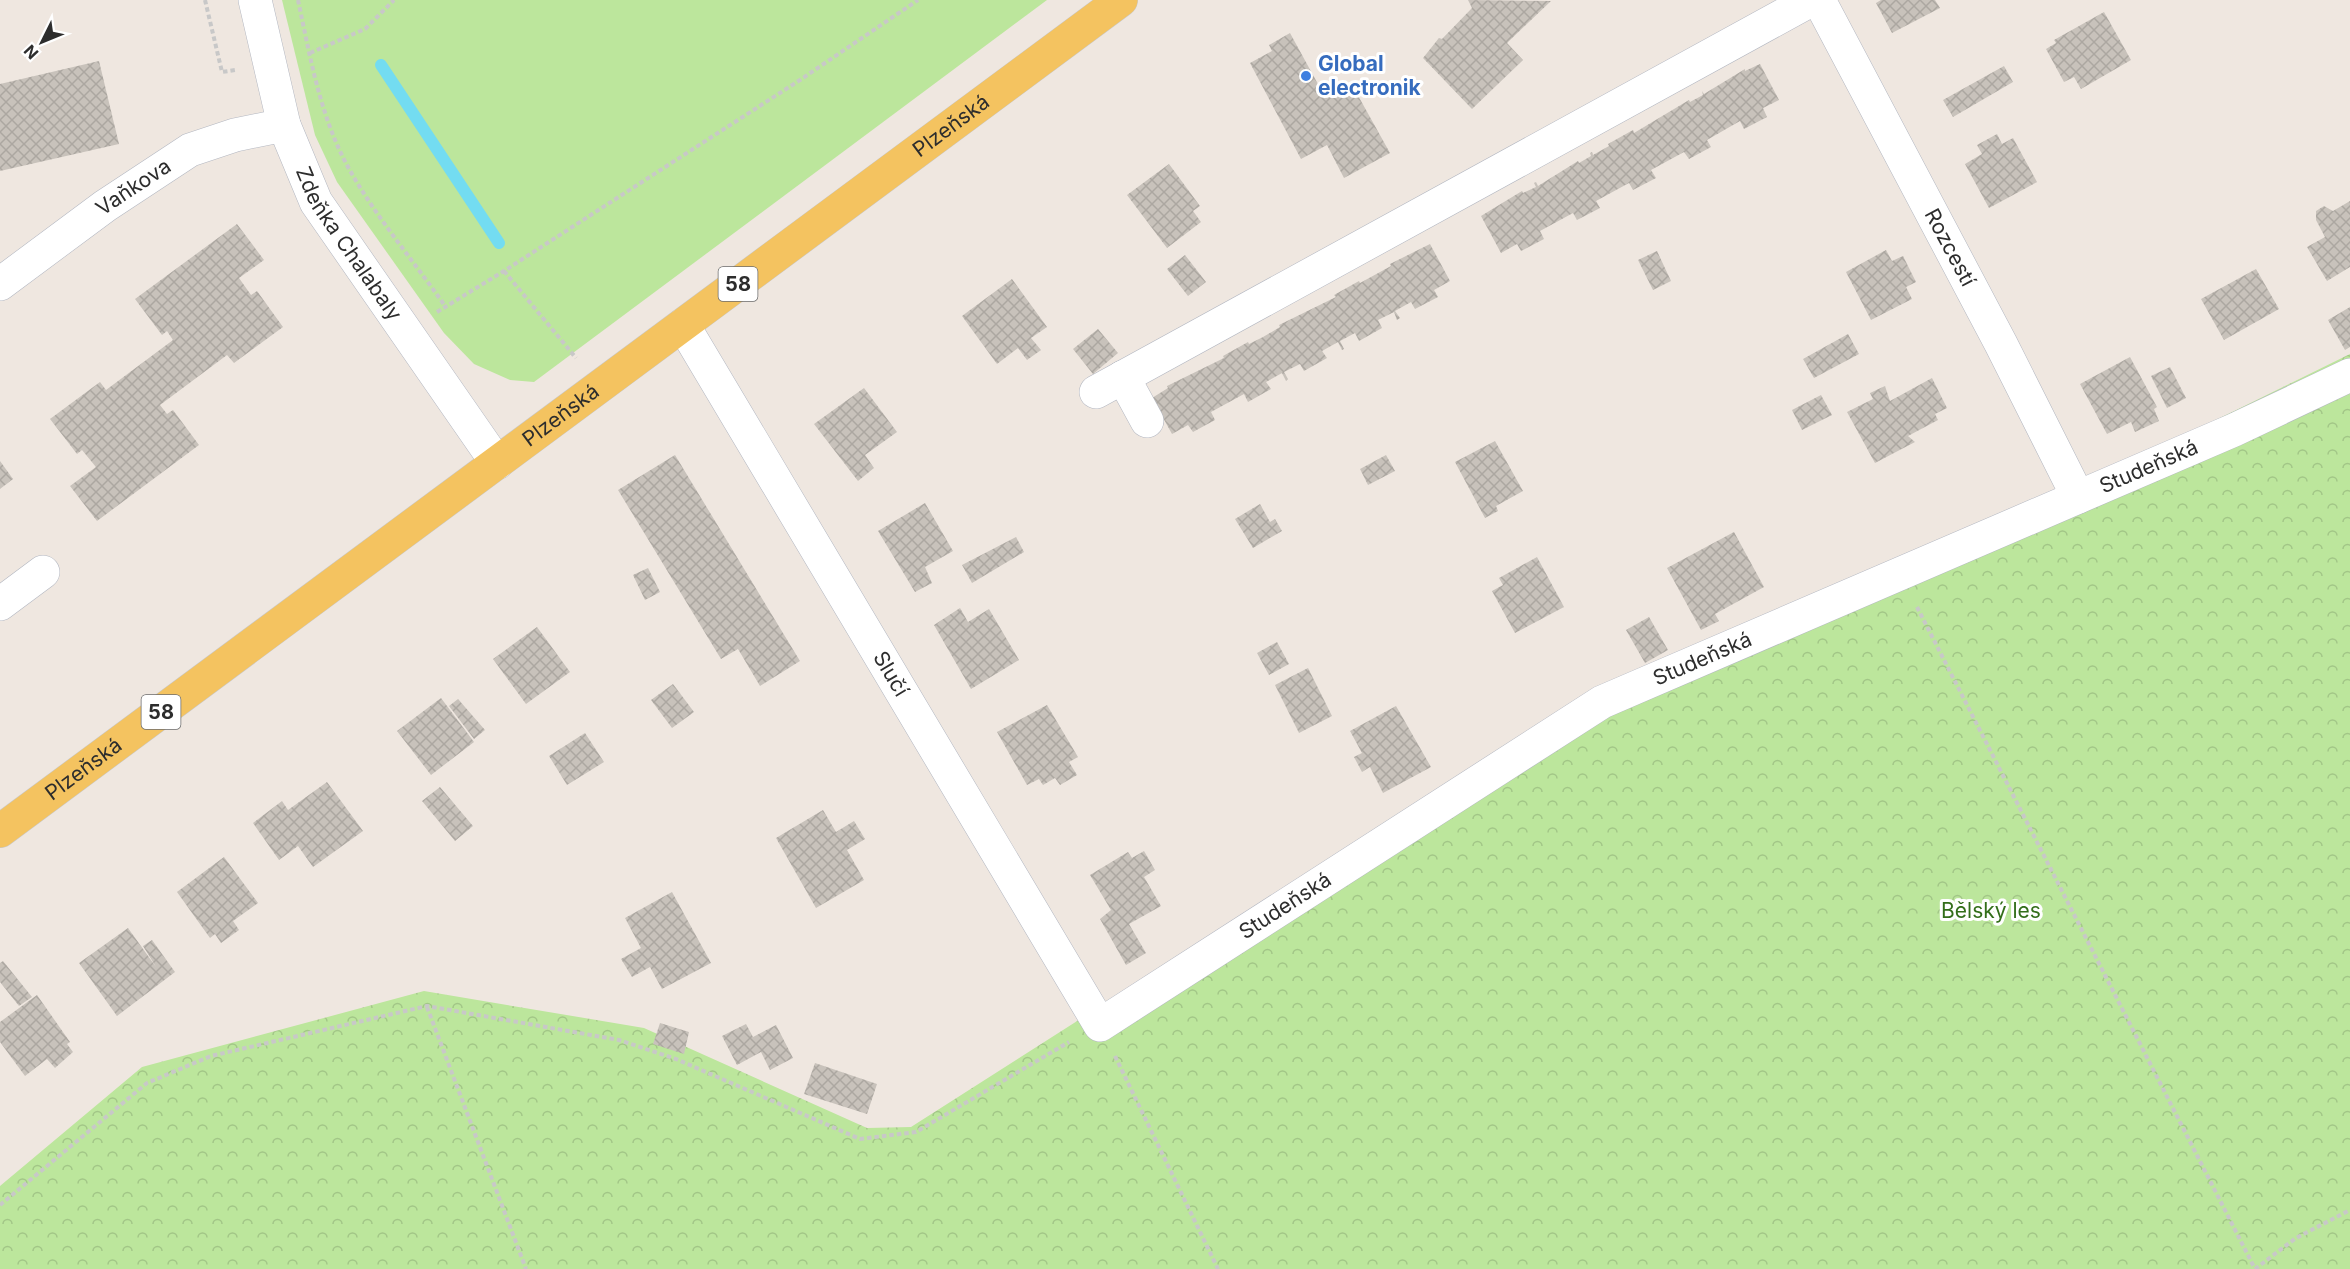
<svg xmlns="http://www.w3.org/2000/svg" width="2350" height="1269" viewBox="0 0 2350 1269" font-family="Inter,sans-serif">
<defs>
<pattern id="forest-crowns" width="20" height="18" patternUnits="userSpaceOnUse" patternTransform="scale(1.5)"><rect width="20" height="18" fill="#bce69c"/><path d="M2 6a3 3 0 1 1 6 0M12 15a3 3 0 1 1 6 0" fill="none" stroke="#a2c687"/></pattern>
<pattern id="building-cross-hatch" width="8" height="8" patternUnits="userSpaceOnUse" patternTransform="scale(1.5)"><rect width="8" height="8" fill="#c8c2bb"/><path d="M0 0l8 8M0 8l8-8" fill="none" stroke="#aca7a1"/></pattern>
</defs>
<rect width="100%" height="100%" fill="#efe7e0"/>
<path fill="#bce69c" d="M282 0H1047L534 382 510 380 474 364 444 333 337 182 315 135Z"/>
<path fill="url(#forest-crowns)" d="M2350 354V1269H0V1186L142 1067 424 991 644 1028 867 1128 911 1127 1585 697 2169 443Z"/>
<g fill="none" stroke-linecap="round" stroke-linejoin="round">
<path stroke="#73dcf1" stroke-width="12" d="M381 65 499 243"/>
</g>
<path fill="url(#building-cross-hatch)" d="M1468 0 1551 1 1507 43 1523 60 1472 109 1423 58 1439 38 1442 39 1472 8Z
M1881 0H1935L1940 8 1892 33 1876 3Z
M2104 12 2131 60 2081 89 2074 77 2064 82 2046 49 2056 43 2054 40Z
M1290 33 1325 97 1351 83 1390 153 1344 178 1327 145 1301 159 1250 63 1272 51 1269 45Z
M99 61 119 144 0 171V84Z
M1760 64 1779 100 1763 108 1767 117 1744 129 1740 121 1707 140 1711 147 1689 159 1684 152 1651 170 1656 178 1633 190 1629 183 1596 201 1600 208 1577 220 1573 213 1540 231 1544 239 1521 251 1517 244 1501 253 1481 216 1522 191 1523 193 1536 187 1534 183 1536 182 1538 186 1578 161 1579 163 1591 156 1590 153 1592 152 1593 155 1609 146 1608 144 1633 130 1634 133 1689 100 1690 102 1703 95 1702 91 1704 94 1745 69V71Z
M2004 66 2013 82 1953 117 1943 100Z
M1997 134 2002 144 2013 138 2037 182 1989 208 1965 164 1982 154 1977 145Z
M1169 164 1200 206 1193 211 1201 222 1167 248 1127 195Z
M2350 201V267L2327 281 2307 247 2325 237 2316 220V211L2324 206 2333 211Z
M237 224 264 260 239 278 251 295 257 291 283 327 234 363 227 355 160 405 167 414 173 410 199 445 97 521 70 486 96 467 82 450 77 454 50 419 100 382 106 390 173 340 167 331 162 335 135 299Z
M1430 244 1450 281 1434 290 1438 297 1415 309 1411 302 1395 311 1400 318 1397 320 1394 312 1378 320 1382 328 1359 341 1355 333 1340 341 1344 349 1342 350 1338 342 1322 351 1327 358 1304 371 1300 364 1284 372 1288 379 1286 381 1282 373 1266 382 1271 389 1248 402 1244 394 1211 412 1215 420 1193 432 1188 425 1172 434 1152 398 1168 388 1167 386 1224 358 1223 356 1248 342 1249 344 1263 337 1280 327 1279 325 1336 297 1334 295 1359 281 1360 283 1391 266 1390 264Z
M1886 250 1892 261 1903 256 1916 282 1906 287 1912 299 1871 320 1846 272Z
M1657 251 1671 281 1653 290 1638 260Z
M1185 255 1206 282 1188 296 1167 269Z
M2256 269 2279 309 2224 340 2201 299Z
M1012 279 1047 327 1031 338 1041 350 1027 360 1018 348 997 364 962 316Z
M2350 307V347L2345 350 2328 320Z
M1098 329 1118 353 1093 374 1073 349Z
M1848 334 1859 354 1814 378 1803 359Z
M2130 357 2157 407 2154 409 2159 421 2135 432 2131 422 2107 434 2080 384Z
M2170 367 2186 398 2167 408 2151 376Z
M1932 378 1947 408 1935 414 1938 420 1908 436 1915 442 1875 463 1847 412 1873 399 1870 393 1885 386 1890 401Z
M864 388 897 432 865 455 874 468 858 481 814 424Z
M1821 395 1832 415 1802 430 1792 410Z
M1495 441 1523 491 1496 506 1498 511 1485 518 1455 462Z
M675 455 800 661 760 686 738 649 721 659 618 490Z
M1386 455 1395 471 1368 485 1360 469Z
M0 461 13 479 0 489Z
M925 503 953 551 925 567 932 583 915 592 878 531Z
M1260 504 1270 522 1275 519 1282 531 1253 548 1235 519Z
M1734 532 1764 587 1715 614 1719 621 1701 630 1667 568Z
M1016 537 1024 552 972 583 962 565Z
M1537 557 1564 607 1515 633 1492 591 1503 585 1499 578Z
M648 568 660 592 645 600 633 575Z
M960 608 968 622 989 609 1019 660 971 689 934 625Z
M1649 617 1668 650 1645 663 1626 630Z
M537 627 570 672 526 704 493 659Z
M1277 642 1289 664 1269 675 1257 653Z
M1308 668 1332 716 1299 733 1275 685Z
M673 684 694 712 672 728 651 700Z
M441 698 474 742 431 775 397 731Z
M458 699 485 730 474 739 449 706Z
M1047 705 1078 757 1069 762 1077 775 1060 785 1055 778 1043 785 1039 779 1027 785 997 732Z
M1396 706 1431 767 1383 793 1370 767 1362 772 1354 757 1362 753 1350 731Z
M585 733 604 762 567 785 549 756Z
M327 782 363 831 313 867 298 846 279 860 253 823 282 801 288 810Z
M440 787 473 826 455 841 422 801Z
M823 810 836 832 854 821 865 839 847 850 864 880 816 908 776 838Z
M1144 851 1155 870 1144 877 1161 906 1129 924 1146 953 1126 965 1100 919 1111 910 1090 875 1128 852 1132 858Z
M224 857 258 903 233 921 239 930 221 943 215 934 210 938 177 892Z
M672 892 711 963 662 989 650 967 632 977 621 959 641 948 625 918Z
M128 928 156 967 143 946 152 940 175 972 117 1016 79 963Z
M3 961 32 997 19 1006 0 982V963Z
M37 995 70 1042 67 1044 73 1052 55 1068 47 1059 25 1076 0 1042V1022Z
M660 1023 689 1032 684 1054 653 1044Z
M746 1024 753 1037 776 1025 793 1058 770 1070 761 1052 737 1065 722 1036Z
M815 1063 877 1084 867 1114 804 1094Z"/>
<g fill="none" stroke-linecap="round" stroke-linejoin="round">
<g stroke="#b3b7c1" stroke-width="34">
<g id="minor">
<path id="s1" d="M255 0 284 125 316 202 497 463"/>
<path id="s2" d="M1819 0 2001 344 2078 497"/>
<path id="s3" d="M0 284 105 206 190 150 235 135 284 125"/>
<path id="s4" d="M683 325 1100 1025 1602 702 2234 430 2350 375"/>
<path d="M1123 377 1147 421"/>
<path d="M1096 392 1811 0"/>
<path d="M0 604 43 572"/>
</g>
</g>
<g stroke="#c8c8c8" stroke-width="34">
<g id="major">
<path id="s5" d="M0 831 1121 0"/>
</g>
</g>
<path stroke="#c8c8c8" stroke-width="4" stroke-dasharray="4.5 3" stroke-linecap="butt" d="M205 0 222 72 235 70
M298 0C310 56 320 116 348 167 375 216 413 260 445 306
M310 53 365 29 394 0
M504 271 576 358
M437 312 504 271 800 80 918 0
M1917 607 2255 1269
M427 1007 526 1269
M1115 1056 1218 1269
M0 1205 147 1083 211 1056 427 1006 619 1040 676 1059 860 1139 916 1132 1069 1042
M2255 1269 2296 1238 2350 1210"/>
<use href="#minor" stroke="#fff" stroke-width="33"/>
<use href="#major" stroke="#f4c360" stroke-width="33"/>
</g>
<circle fill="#3f7fe0" stroke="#fff" stroke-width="2" cx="1306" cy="76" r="6"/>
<g text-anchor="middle" stroke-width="6" stroke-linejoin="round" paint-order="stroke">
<g fill="#fff" stroke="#6c6c6c" stroke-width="1.5">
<rect x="718.5" y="267" width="39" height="34" rx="4.5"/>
<rect x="141.5" y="695" width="39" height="34" rx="4.5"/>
</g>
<g font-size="20" font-weight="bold" fill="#2d2d2d">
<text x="738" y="291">58</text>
<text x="161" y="719">58</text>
</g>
<g font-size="21" font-weight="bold" fill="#366cbe" stroke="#fff" text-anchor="start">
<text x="1318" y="71">Global<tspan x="1318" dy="24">electronik</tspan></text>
</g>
<g font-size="21" fill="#2d2d2d" stroke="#fff">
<text dy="7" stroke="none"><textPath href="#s5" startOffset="1184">Plzeňská</textPath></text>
<text dy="7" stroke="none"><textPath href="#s3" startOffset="165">Vaňkova</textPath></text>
<text dy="7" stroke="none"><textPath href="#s1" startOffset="264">Zdeňka Chalabaly</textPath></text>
<text dy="7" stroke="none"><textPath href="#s2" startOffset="280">Rozcestí</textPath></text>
<text dy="7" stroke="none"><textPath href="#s5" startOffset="698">Plzeňská</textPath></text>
<text dy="7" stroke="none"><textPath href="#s4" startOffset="2007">Studeňská</textPath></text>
<text dy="7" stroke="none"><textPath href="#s4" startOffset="1521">Studeňská</textPath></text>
<text dy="7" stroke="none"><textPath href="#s4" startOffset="406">Slučí</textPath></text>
<text dy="7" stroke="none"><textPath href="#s5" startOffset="104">Plzeňská</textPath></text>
<text dy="7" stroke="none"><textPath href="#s4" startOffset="1035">Studeňská</textPath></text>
</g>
<g font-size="21" fill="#336e1a" stroke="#fff">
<text x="1991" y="918">Bělský les</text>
</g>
</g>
<g transform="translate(42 42) rotate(227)" stroke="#ffffff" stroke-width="4.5" paint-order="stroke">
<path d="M0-4.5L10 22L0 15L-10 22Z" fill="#2d2d2d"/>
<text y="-9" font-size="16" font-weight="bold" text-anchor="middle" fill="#2d2d2d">N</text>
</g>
</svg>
